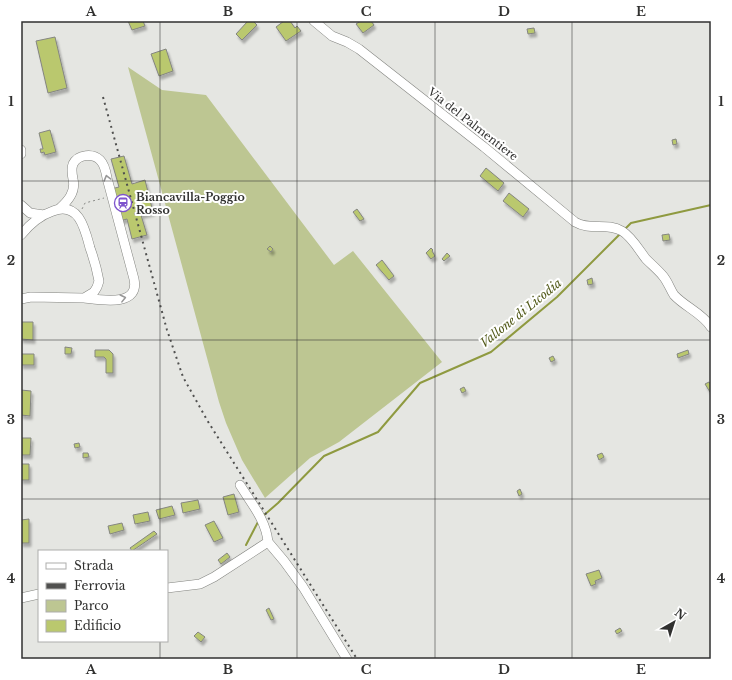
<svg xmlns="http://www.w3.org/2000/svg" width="732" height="680" viewBox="0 0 732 680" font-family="'Libre Baskerville',serif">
<defs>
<filter id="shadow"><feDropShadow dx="2" dy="3.5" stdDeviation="1" flood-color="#0004"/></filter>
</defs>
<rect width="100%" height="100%" fill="#e5e6e2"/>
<path fill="#bdc692" d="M128 67 162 90 206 95 334 265 353 251 442 362 339 442 310 458 265 498 242 460 226 423 219 402Z"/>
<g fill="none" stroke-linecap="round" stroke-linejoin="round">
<path stroke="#8f9a40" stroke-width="2" d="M625 229 631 223 711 205
M263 516 278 503 324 456 378 432 420 383 491 352 557 297 620 234
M246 545 259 520"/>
</g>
<path fill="#bac86e" stroke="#848581" filter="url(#shadow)" d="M128 21H143L145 26 132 30Z
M246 21H253L257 25 242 40 236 34 247 22Z
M284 21H290L295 28 297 26 301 31 286 41 276 27Z
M361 21H371L374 25 363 33 356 24Z
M534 28 535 33 528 34 527 29Z
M55 37 67 88 48 93 36 41Z
M166 49 173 71 159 76 151 54Z
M50 130 56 152 45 155 44 152 41 153 40 149H43L39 133Z
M676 139 677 144 673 145 672 140Z
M124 156 132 184 145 180 153 212 141 215 147 235 132 239 127 219 116 222 107 190 119 187 111 159Z
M486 168 504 183 498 191 480 176Z
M509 193 529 209 523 217 503 201Z
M357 209 364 219 360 221 353 212Z
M669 234 670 240 663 241 662 235Z
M270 246 273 249 271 252 267 249Z
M431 248 433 250 432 251 435 256 431 259 426 253Z
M447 253 450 256 444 261 442 259Z
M382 260 394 276 389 280 376 265Z
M592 278 593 284 588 285 587 280Z
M21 322H33V340L21 339Z
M65 347 72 348 71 354H65Z
M95 350H109L113 354V373H106V359L104 357H95Z
M688 350 689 354 678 358 677 354Z
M21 354H34V365H21Z
M553 356 555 360 551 362 549 358Z
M709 382 711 385V391L710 392 705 384Z
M464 387 466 391 462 393 460 389Z
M21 390 31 391 30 416 21 415Z
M21 438H31L30 455H21Z
M79 443 80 447 75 448 74 444Z
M83 453H88L89 457 83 458Z
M602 453 604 457 599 460 597 455Z
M21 464H29V480H21Z
M520 489 522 494 519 496 517 491Z
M234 494 239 512 228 515 223 497Z
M198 500 200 509 183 513 181 503Z
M172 506 175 515 159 519 156 510Z
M148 512 150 521 135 524 133 515Z
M29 519V543H21V520Z
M214 521 223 538 214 542 205 525Z
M122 523 124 530 110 534 108 526Z
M154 531 157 534 132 551 130 548Z
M227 553 230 557 221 564 218 560Z
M599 570 602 578 595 581 596 584 591 586 586 574Z
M269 608 274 619 271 620 266 610Z
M620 628 622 631 617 634 615 631Z
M198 632 205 637 201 642 194 636Z"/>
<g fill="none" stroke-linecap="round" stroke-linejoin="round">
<g stroke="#82837f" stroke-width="10">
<path id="minor" d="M314 21 332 36 347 42 359 49 484 147 575 222C590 231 607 222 622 231 632 237 639 250 646 259 652 265 658 270 663 276 668 282 670 289 674 295 685 307 702 313 711 327
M21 150V154
M21 205 30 213 44 215
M59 209C68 201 76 192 73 179 72 174 71 169 73 164 78 154 93 153 100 160 105 165 106 172 107 178L134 279C140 307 102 300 84 298
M21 235C29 225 41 215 53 211 79 201 85 229 90 248 94 259 97 270 99 281L97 287 94 292 84 298 31 297 21 299
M268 542 284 561 303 587 347 659
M167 588 200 584 214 577 268 542C266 520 251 503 240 485
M21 598 39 594"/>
</g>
<path stroke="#8b8c89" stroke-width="1" stroke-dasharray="2 3" stroke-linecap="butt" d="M82 209 85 203 104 198"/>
<use href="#minor" stroke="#fff" stroke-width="9"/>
<path stroke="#50504f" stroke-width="2" stroke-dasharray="2 4" stroke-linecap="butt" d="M103 97 167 330 183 377 207 420 357 659"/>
</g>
<defs><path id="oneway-chevron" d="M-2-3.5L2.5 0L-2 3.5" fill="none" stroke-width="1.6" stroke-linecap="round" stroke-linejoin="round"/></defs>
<g stroke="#989898">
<use href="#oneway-chevron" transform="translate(107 178) rotate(-105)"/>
<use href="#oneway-chevron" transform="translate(123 298) rotate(-14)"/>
</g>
<path fill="none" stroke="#313130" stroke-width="1" stroke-opacity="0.55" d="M160 21V551M297 21V659M435 21V659M572 21V659M21 181H711M21 340H711M21 499H711M160 641V659"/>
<defs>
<g id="station-ring" transform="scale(0.9)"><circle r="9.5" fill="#fff" stroke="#7e54cd" stroke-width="1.5"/><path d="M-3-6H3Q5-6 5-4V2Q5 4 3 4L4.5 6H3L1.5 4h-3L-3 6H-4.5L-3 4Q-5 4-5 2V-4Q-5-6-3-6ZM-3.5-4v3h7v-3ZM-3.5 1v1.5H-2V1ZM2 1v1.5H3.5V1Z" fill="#7e54cd"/></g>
</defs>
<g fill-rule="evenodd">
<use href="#station-ring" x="123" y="203"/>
</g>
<g text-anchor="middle" stroke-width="4" stroke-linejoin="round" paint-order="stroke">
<g font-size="11" fill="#313130" stroke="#fff">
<text transform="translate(473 124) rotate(38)" y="4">Via del Palmentiere</text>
</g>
<g font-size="11" font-weight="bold" fill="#313130" stroke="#fff" text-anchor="start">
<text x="136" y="201">Biancavilla-Poggio<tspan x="136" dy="13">Rosso</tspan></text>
</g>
<g font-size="12" font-style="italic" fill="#525a19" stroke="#fff">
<text transform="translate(521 313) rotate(-39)" y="4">Vallone di Licodia</text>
</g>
</g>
<rect width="732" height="680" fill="none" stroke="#ffffff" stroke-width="44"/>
<rect x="38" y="550" width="130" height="92" fill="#ffffff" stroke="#adadac"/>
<rect x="46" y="563" width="20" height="6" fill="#ffffff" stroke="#adadac"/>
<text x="74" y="570" font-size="12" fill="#313130">Strada</text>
<rect x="46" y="583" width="20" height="6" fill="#50504f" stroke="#adadac"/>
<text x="74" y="590" font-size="12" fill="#313130">Ferrovia</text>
<rect x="46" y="600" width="20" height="12" fill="#bdc692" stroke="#adadac"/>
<text x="74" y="610" font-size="12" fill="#313130">Parco</text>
<rect x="46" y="620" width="20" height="12" fill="#bac86e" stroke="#adadac"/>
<text x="74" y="630" font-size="12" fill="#313130">Edificio</text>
<g transform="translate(674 622) rotate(39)" stroke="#ffffff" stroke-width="3" paint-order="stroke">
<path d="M0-3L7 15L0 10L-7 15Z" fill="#313130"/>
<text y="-6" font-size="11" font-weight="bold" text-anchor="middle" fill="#313130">N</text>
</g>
<rect x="22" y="22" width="688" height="636" fill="none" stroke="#313130" stroke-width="1.5"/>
<g font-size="13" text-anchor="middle" font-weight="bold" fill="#313130">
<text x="91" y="16">A</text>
<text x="228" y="16">B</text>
<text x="366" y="16">C</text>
<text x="504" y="16">D</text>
<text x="641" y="16">E</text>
<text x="11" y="106">1</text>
<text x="721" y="106">1</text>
<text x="11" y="265">2</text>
<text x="721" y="265">2</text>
<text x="11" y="424">3</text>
<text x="721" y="424">3</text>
<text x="11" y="583">4</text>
<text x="721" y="583">4</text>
<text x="91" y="674">A</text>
<text x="228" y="674">B</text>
<text x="366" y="674">C</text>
<text x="504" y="674">D</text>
<text x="641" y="674">E</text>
</g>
</svg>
